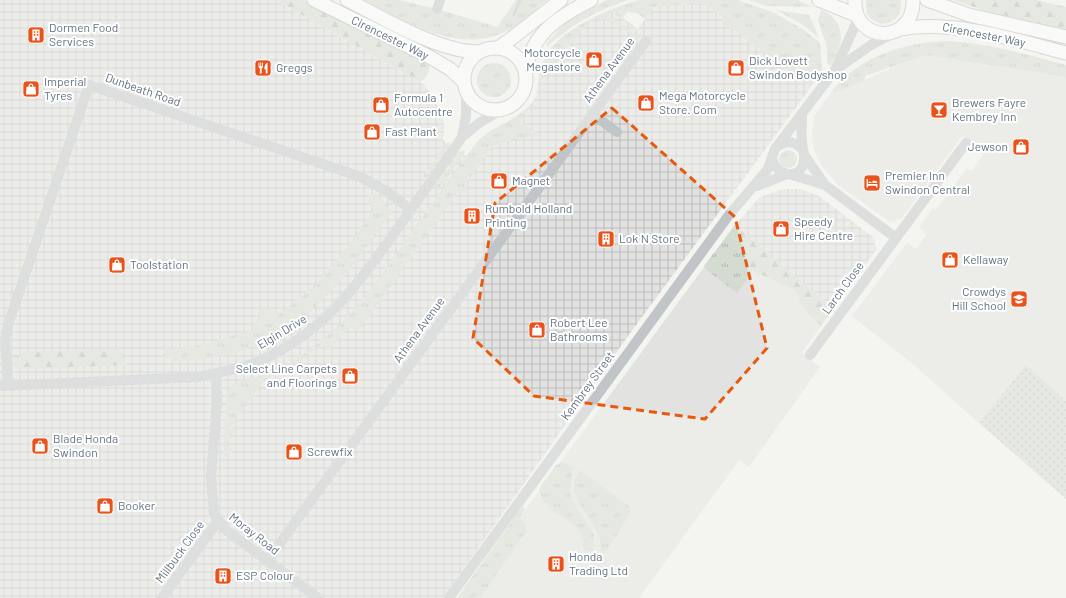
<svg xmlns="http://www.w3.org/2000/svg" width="1066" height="598" viewBox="0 0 1066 598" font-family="Barlow,sans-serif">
<defs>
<pattern id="industrial-grid" width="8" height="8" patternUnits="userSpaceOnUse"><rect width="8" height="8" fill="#e2e3e1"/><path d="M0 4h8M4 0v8" fill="none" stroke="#bbbcbc"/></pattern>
<pattern id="grass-tufts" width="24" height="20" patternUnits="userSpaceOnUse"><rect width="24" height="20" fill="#d4dbd1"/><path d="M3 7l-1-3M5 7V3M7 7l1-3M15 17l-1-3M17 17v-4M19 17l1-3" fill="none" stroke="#afb6af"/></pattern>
<pattern id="forest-firs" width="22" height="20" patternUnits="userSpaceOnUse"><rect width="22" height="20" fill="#d4dbd1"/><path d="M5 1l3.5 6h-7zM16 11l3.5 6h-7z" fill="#afb6af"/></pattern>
<pattern id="garden-dots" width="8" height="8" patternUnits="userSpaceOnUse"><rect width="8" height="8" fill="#d4dbd1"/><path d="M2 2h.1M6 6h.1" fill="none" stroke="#afb6af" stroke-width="1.8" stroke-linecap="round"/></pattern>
</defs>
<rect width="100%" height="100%" fill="#f4f4f0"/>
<path fill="#e2e3e1" d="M926 55 1066 77V401L1026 365 979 423 914 365 852 316 906 244H908L916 249 921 242 927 234 919 227 933 208 936 210 967 168 972 171 984 153 962 136 901 219 890 222 838 185 822 166 814 149 812 133 815 115 832 91 835 93 908 61Z
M735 225 833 309 802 353 820 367 749 467 739 460 639 598H457L522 507 526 509Z"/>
<path fill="url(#industrial-grid)" d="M0 0H276L425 85 442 112 444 127 443 140 466 156 479 140 490 131 518 117 532 103 536 96 541 65 551 48 578 26 609 10 637 30 654 7 705 3 722 17 723 22 811 87 628 336 443 598H0Z
M783 189H800L819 196 874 238 876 250 833 309 735 225 760 197Z"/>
<path fill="url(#grass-tufts)" d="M364 0H399L437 9 497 27 516 0H548C537 7 528 18 517 25 465 60 412 24 364 0Z
M606 0H628C596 11 574 23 548 46L546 44 564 24Z
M638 0H738L775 13 804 30 820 43 822 70 811 87 723 22 722 17 705 3 654 7 645 19 637 13 627 12 623 18 638 29 637 30 609 10Z
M749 0H797L813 7 766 6Z
M866 0H901L900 13C891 27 876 27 867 14Z
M776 10 809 15 819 38 803 25Z
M821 10C848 22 844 45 830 66L827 64V48L818 20Z
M605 12 637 36 636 38 612 21 592 18Z
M589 20 572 44 569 43 539 83C541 50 561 35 589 20Z
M945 41C986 43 1026 54 1066 65V77L926 55 865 76 864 81 835 93 832 91C858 57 903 43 945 41Z
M477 80a17 17 0 1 1 34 0a17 17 0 1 1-34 0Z
M532 103 520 121 540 136 518 138 493 146 464 186 469 190 466 194 460 189 358 332 349 326 330 350 320 345 300 361 264 380 231 426 235 430 226 444 233 448 227 456 223 457 227 396 232 384C319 365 362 304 409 236 432 204 455 171 479 140 496 124 516 121 532 103Z
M447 143H450L426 178 423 176Z
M779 159a9 9 0 1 1 18 0a9 9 0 1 1-18 0Z
M462 150 465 152 439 189 436 186Z
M372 194 382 200 392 212C350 270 308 334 234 353 214 358 192 360 171 362V358L163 359V349L198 346 252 330 262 307 281 313C322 284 347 248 375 208L367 201Z
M735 225 738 227 733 236 747 266 753 271 737 293 708 271 704 266Z
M561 462H565L573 468 570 490 571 499 594 535 593 552 584 550C585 515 546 522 539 489L556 465Z
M580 470 630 507V514L605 553 600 550C600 545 601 540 599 535 590 514 562 493 580 470Z
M522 507 525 509 519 518 525 523 526 532 480 598H457Z"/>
<path fill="url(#forest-firs)" d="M276 0H304L423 60 430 65C429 73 426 78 420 82Z
M953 0H1036L1066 7V30L988 12Z
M738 227 833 309 821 326 800 304 799 296 793 289 753 271 747 266 733 236Z
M119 348V352H125V365L19 369 14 366V356H22V352Z"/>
<path fill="url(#garden-dots)" d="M1026 365 1066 401V499L979 423Z"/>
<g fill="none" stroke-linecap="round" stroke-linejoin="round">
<path stroke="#bac5cb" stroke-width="3" d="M514 15 520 0"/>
<g stroke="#b4b8bc" stroke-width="15">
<path id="major" d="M314 0 428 56 450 69 463 81
M347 0C384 18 438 52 479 52
M819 0 856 15
M855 0C853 44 914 45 913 0
M927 0 969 15 1066 37
M900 29C953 19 1015 40 1066 53
M464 79a31 31 0 1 1 62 0a31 31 0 1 1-62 0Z
M498 48 512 38 561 0
M525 72C532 33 558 17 591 0"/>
</g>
<path stroke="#c1c5c8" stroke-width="10" d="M437 9 440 0
M838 68 871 45 893 33
M592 114 617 132
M462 137 466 116V91
M778 146C787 139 797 142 803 151
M805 156 825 185
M772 159C777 178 802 180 804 160 805 154 802 148 802 141 801 133 802 125 802 116
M789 174 825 185 896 238
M757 186 787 174
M810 355 966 143
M216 373 217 401 211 477 214 514 226 530 318 598
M0 386 197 377C222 372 247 368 270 356 328 327 361 281 397 229 419 198 441 168 462 137L479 123 501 110
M8 386 5 340 8 325 89 85 361 177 386 191 411 210
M267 561 646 41
M162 598 218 521
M449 598 729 215 768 169 775 149 835 70 858 19"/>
<use href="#major" stroke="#fff" stroke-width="13"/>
</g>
<path d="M0 0H1066V598H0ZM612 108 735 217 767 348 705 419 534 396 473 338 495 203Z" fill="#f4f4f0" fill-opacity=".55" fill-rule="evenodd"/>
<path fill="none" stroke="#e8590c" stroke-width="3" stroke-dasharray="8 5" stroke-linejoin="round" d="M612 108 735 217 767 348 705 419 534 396 473 338 495 203Z"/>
<defs>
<g id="building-square" transform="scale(0.9)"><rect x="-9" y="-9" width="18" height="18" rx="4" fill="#e9531b" stroke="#fff"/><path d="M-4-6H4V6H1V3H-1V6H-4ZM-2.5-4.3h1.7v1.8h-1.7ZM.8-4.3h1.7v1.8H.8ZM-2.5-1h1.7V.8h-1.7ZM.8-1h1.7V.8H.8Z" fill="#fff"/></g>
<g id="shop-square" transform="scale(0.9)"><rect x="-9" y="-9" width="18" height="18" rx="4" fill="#e9531b" stroke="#fff"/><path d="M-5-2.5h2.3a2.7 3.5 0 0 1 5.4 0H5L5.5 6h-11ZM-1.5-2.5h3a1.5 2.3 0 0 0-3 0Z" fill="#fff"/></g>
<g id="restaurant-square" transform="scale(0.9)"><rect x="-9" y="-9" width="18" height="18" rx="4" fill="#e9531b" stroke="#fff"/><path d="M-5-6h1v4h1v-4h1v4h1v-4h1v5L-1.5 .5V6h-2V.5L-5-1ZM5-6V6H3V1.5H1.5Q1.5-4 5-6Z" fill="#fff"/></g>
<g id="bar-square" transform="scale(0.9)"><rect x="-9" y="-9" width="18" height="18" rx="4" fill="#e9531b" stroke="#fff"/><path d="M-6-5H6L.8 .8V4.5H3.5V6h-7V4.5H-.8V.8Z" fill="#fff"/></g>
<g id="hotel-square" transform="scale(0.9)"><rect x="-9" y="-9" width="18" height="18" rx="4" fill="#e9531b" stroke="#fff"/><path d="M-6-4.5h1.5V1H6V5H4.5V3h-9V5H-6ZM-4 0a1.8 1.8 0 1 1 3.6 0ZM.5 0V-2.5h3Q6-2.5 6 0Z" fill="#fff"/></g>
<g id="school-square" transform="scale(0.9)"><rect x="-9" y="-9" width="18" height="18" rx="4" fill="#e9531b" stroke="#fff"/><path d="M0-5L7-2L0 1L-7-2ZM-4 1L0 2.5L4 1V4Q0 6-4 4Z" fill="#fff"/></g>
</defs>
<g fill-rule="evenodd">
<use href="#building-square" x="36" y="35"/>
<use href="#shop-square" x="594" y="60"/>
<use href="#restaurant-square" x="263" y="68"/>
<use href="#shop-square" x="736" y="68"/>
<use href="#shop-square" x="31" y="89"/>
<use href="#shop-square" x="646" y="103"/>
<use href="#shop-square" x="381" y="105"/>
<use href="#bar-square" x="939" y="110"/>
<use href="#shop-square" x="372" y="132"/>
<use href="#shop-square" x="1021" y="147"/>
<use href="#shop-square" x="499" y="181"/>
<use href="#hotel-square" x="872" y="183"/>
<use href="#building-square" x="472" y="216"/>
<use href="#shop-square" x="781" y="229"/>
<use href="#building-square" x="606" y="239"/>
<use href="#shop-square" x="950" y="260"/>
<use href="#shop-square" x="117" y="265"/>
<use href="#school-square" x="1019" y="299"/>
<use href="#shop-square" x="537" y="330"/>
<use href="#shop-square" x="350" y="376"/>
<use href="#shop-square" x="40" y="446"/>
<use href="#shop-square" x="294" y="452"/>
<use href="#shop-square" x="105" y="506"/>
<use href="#building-square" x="556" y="564"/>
<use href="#building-square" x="223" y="576"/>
</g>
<g text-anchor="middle" stroke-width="4" stroke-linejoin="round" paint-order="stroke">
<g font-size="12" fill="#627382" stroke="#fff" text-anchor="start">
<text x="49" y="32">Dormen Food<tspan x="49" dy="14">Services</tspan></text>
<text x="581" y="57" text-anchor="end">Motorcycle<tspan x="581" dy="14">Megastore</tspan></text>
<text x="749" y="65">Dick Lovett<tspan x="749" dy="14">Swindon Bodyshop</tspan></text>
<text x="276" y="72">Greggs</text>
<text x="44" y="86">Imperial<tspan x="44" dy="14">Tyres</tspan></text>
<text x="659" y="100">Mega Motorcycle<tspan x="659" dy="14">Store. Com</tspan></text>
<text x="394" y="102">Formula 1<tspan x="394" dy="14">Autocentre</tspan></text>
<text x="952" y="107">Brewers Fayre<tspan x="952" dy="14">Kembrey Inn</tspan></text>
<text x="385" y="136">Fast Plant</text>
<text x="1008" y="151" text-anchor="end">Jewson</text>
<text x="885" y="180">Premier Inn<tspan x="885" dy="14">Swindon Central</tspan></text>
<text x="512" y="185">Magnet</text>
<text x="485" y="213">Rumbold Holland<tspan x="485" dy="14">Printing</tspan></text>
<text x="794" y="226">Speedy<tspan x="794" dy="14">Hire Centre</tspan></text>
<text x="619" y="243">Lok N Store</text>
<text x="963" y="264">Kellaway</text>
<text x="130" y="269">Toolstation</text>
<text x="1006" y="296" text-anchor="end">Crowdys<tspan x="1006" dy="14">Hill School</tspan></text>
<text x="550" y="327">Robert Lee<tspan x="550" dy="14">Bathrooms</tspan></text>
<text x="337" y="373" text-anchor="end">Select Line Carpets<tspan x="337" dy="14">and Floorings</tspan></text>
<text x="53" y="443">Blade Honda<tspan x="53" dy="14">Swindon</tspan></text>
<text x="307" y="456">Screwfix</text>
<text x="118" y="510">Booker</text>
<text x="569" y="561">Honda<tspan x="569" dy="14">Trading Ltd</tspan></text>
<text x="236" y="580">ESP Colour</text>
</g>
<g font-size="12" fill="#627382" stroke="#fff">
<text transform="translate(984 35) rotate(11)" y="4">Cirencester Way</text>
<text transform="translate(390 38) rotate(26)" y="4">Cirencester Way</text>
<text transform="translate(609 70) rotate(-54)" y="4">Athena Avenue</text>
<text transform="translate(143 90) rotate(19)" y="4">Dunbeath Road</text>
<text transform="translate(843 288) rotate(-54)" y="4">Larch Close</text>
<text transform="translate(419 330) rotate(-54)" y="4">Athena Avenue</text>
<text transform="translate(282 332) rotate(-31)" y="4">Elgin Drive</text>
<text transform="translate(588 386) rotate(-54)" y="4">Kembrey Street</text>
<text transform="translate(254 534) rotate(38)" y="4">Moray Road</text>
<text transform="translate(180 552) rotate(-54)" y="4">Millbuck Close</text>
</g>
</g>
</svg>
